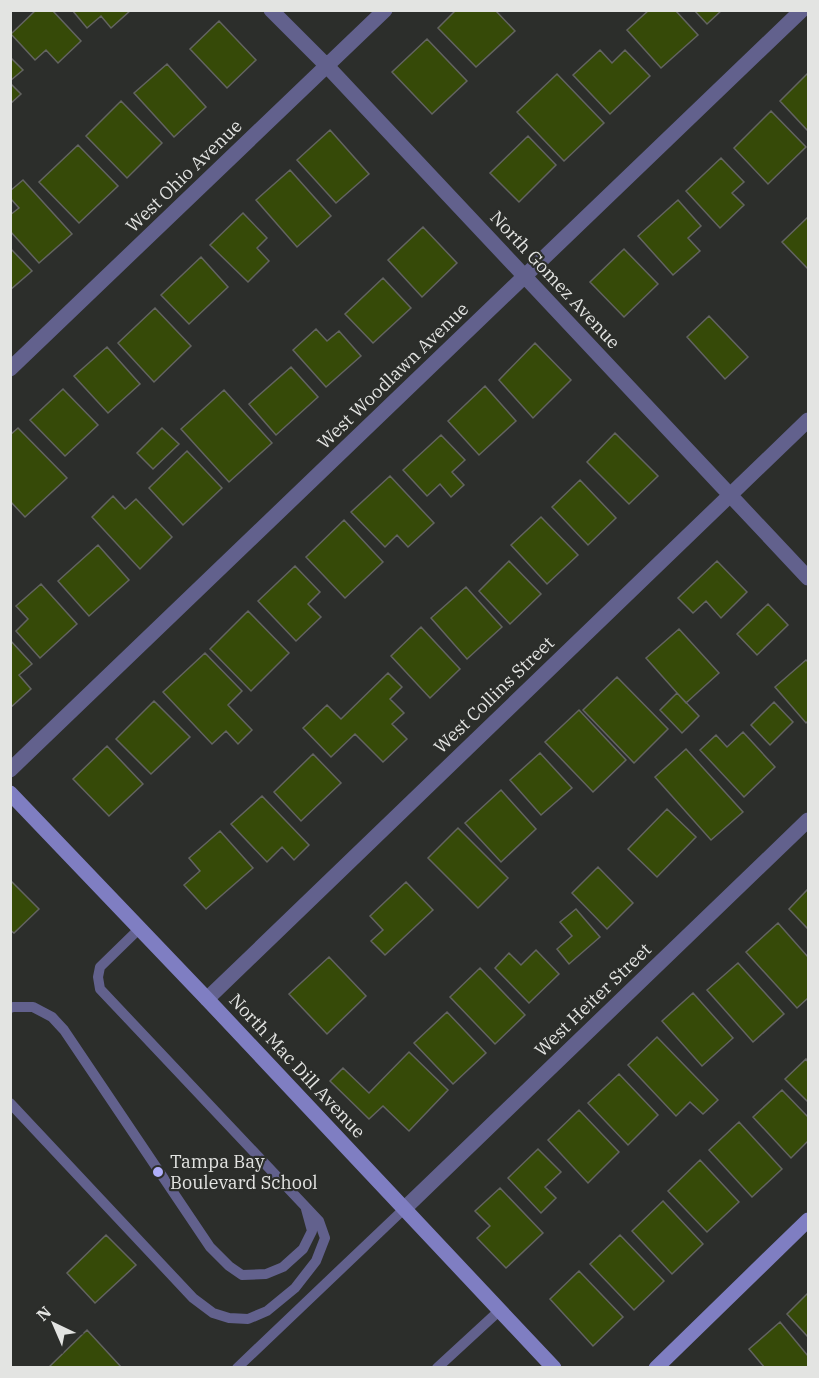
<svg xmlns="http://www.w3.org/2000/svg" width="819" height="1378" viewBox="0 0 819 1378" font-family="'IBM Plex Serif',serif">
<rect width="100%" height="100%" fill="#2c2e2b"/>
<path fill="#364a08" stroke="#636461" stroke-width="1.5" d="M36 10H52L81 41 58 63 46 50 35 60 11 34Z
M72 10H131L111 28 101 16 87 28Z
M456 10H495L515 31 476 67 438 28Z
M649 10H675L698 35 661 68 627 30Z
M694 10H722L707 24Z
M219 21 256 60 227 88 190 49Z
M427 39 467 81 432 114 392 72Z
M600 50 612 63 625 50 650 76 610 114 573 75Z
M10 57 23 70 10 81Z
M167 64 206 107 174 137 134 93Z
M808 73V131L780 101Z
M557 74 604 123 564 161 517 112Z
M10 83 21 94 10 104Z
M121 101 162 143 127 178 86 136Z
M771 111 806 147 768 184 734 148Z
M330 130 369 174 336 203 297 160Z
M528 136 556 165 519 202 490 173Z
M78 145 118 186 79 223 39 182Z
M721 158 744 182 732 193 744 205 720 228 686 191Z
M290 170 331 216 297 247 256 200Z
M23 180 72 234 39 263 10 231V215L19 208 10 198V191Z
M678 200 701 226 688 238 700 251 673 275 638 236Z
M243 213 267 238 257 248 269 261 248 282 210 245Z
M808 217V267L807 268 782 242Z
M423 227 457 263 422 297 388 260Z
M10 248 32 271 10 290Z
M624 249 658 284 624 317 590 282Z
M201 257 228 287 189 324 161 295Z
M383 278 411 308 373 343 345 314Z
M155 308 191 346 154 382 118 343Z
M709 316 748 357 725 379 687 337Z
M316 329 327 341 339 331 361 356 326 387 293 350Z
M535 343 571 380 533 418 499 380Z
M107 347 140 384 108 413 74 376Z
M291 367 318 397 276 435 249 404Z
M485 386 516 421 479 455 448 421Z
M63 389 98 425 65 456 30 420Z
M224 390 272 443 229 482 181 429Z
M18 428 67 478 25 517 10 501V435Z
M162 428 179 444 153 469 137 453Z
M615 433 658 476 629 504 587 462Z
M441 435 465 460 452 472 464 485 451 497 440 484 427 496 403 470Z
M187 451 222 488 183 525 149 488Z
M390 476 434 523 408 547 397 535 385 547 351 512Z
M580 480 616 518 588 545 552 507Z
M113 496 125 509 136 499 172 537 140 569 92 517Z
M541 517 578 555 547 584 511 545Z
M344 520 383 562 345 598 306 557Z
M98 545 129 580 89 616 58 581Z
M509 561 541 594 510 624 479 591Z
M717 561 747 592 721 618 706 601 693 613 678 598Z
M295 566 320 592 308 604 321 617 296 641 258 601Z
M41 584 77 624 40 658 16 631 28 619 16 606Z
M466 587 502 627 467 659 431 618Z
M768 604 788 625 757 655 737 634Z
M248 611 289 653 251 691 210 649Z
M421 627 460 669 430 698 391 656Z
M679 629 719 673 686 703 646 658Z
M10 640 32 664 19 675 31 689 10 708Z
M205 653 242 691 228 705 252 730 238 744 226 731 212 744 163 692Z
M806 660 808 662V721L806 723 775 687Z
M388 673 402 687 390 699 404 713 392 724 407 739 383 762 355 734 331 757 303 728 327 705 341 719Z
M617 677 668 729 634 763 583 710Z
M677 693 699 716 682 733 660 710Z
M154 701 190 737 151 774 116 739Z
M774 702 793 722 770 745 751 725Z
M579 710 626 760 593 792 545 742Z
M743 732 775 767 744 797 700 750 716 735 727 747Z
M107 746 143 784 109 816 73 779Z
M686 749 743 812 711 840 655 777Z
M540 753 572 788 541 815 510 780Z
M313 754 341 783 301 821 274 792Z
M501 790 536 829 501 862 465 823Z
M262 796 309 845 294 860 282 847 267 862 231 824Z
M667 809 696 837 657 877 628 849Z
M458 828 508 878 478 908 428 858Z
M220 831 253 868 206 909 184 885 200 871 189 858Z
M598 867 633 903 607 929 572 893Z
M10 880 39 909 14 933 10 930Z
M406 882 433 910 385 955 371 941 383 930 370 916Z
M808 889V929L789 909Z
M576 909 600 937 569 964 557 949 572 936 560 922Z
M778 923 808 957V998L797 1008 746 952Z
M536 950 559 974 529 1003 495 968 509 953 521 965Z
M329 957 366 996 327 1034 289 994Z
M738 963 784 1014 753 1042 707 990Z
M480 968 525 1015 495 1044 450 997Z
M693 993 733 1038 702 1066 662 1021Z
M447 1012 486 1053 453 1084 414 1043Z
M657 1037 718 1100 703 1114 690 1102 676 1116 628 1065Z
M409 1052 448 1090 409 1131 383 1106 369 1119 330 1081 343 1068 369 1093Z
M806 1059 808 1062V1102L785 1079Z
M619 1074 658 1115 628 1145 588 1103Z
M782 1090 808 1117V1141L791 1158 753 1117Z
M579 1110 619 1152 588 1183 548 1140Z
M739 1122 782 1169 752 1197 709 1150Z
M538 1149 561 1172 545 1187 556 1198 541 1213 508 1178Z
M700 1160 739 1202 707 1232 668 1191Z
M500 1188 543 1233 506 1268 477 1238 490 1226 475 1211Z
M663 1201 703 1244 672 1274 632 1231Z
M106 1235 136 1265 95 1303 67 1273Z
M620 1235 664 1281 634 1310 590 1264Z
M579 1271 623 1317 593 1346 550 1299Z
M808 1293V1337L787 1314Z
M780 1322 808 1356V1368H765L749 1349Z
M87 1330 122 1368H48Z"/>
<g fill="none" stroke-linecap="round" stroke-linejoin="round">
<path stroke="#62618d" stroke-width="10" d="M10 1008 13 1007H33L52 1017 64 1030 210 1247 229 1266 242 1275 266 1274 283 1267 303 1249 312 1231 306 1209
M10 1103 193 1298 213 1313 229 1318 248 1319 267 1311 295 1288 316 1261 325 1238 319 1221 100 989 98 977 100 967 140 928
M237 1368 404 1209
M437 1368 500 1310"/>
<path stroke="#62618d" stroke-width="15" d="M271 10 327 66 808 578
M10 369 385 10
M10 770 802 10
M207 999 808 420
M404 1209 808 820"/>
<path stroke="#7f7ec2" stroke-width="15" d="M10 793 207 999 554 1368
M656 1368 808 1220"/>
</g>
<circle fill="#afaefa" stroke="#2c2e2b" stroke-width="2" cx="158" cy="1172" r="6"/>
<g text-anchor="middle" stroke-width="4.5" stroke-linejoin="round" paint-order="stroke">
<g font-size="18" fill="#e3e4e2" stroke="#2c2e2b">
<text transform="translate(184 176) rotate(-44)" y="6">West Ohio Avenue</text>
<text transform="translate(555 280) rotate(47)" y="6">North Gomez Avenue</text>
<text transform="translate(393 376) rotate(-44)" y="6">West Woodlawn Avenue</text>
<text transform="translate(494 695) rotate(-44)" y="6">West Collins Street</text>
<text transform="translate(593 1000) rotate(-44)" y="6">West Heiter Street</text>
<text transform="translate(297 1066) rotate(47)" y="6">North Mac Dill Avenue</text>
</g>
<g font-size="18" fill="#e3e4e2" stroke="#2c2e2b" text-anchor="start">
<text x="170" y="1168">Tampa Bay<tspan x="170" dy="21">Boulevard School</tspan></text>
</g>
</g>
<rect width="819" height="1378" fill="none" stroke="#e3e4e2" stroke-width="24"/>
<g transform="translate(54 1324) rotate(316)" stroke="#2c2e2b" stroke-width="4.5" paint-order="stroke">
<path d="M0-4.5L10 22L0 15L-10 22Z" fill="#e3e4e2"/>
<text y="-9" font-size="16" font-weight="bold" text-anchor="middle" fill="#e3e4e2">N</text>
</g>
</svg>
